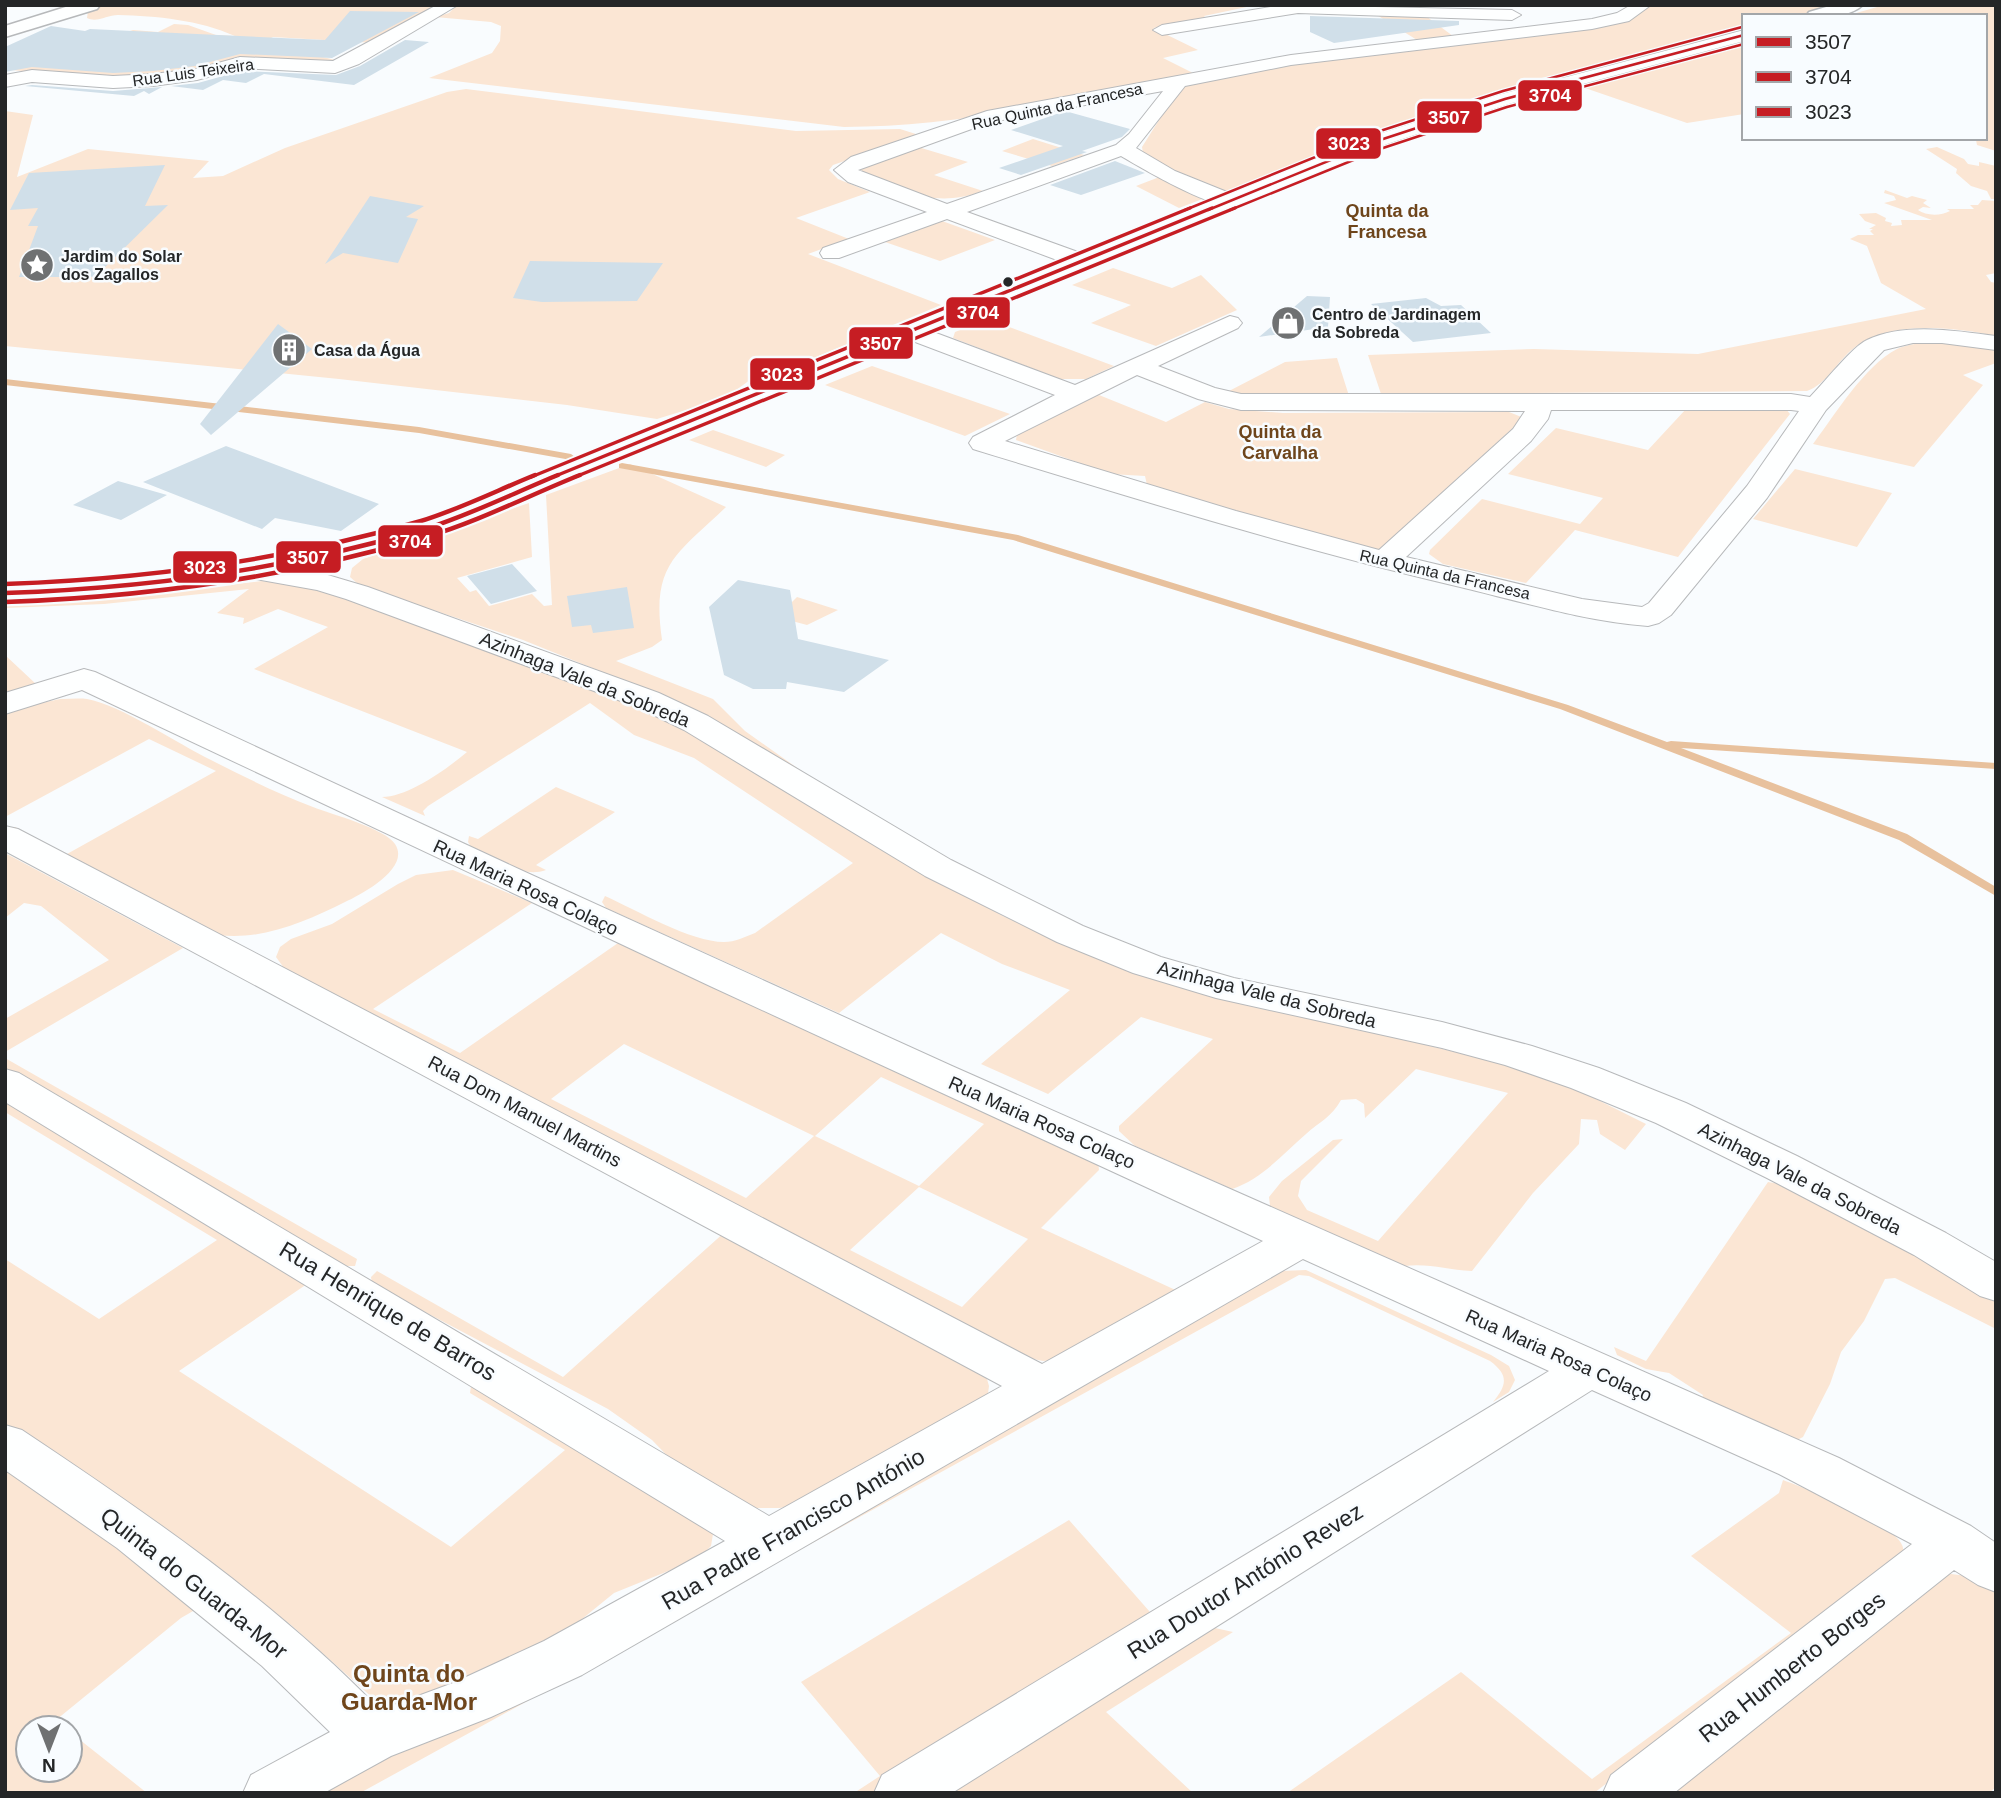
<svg xmlns="http://www.w3.org/2000/svg" width="2001" height="1798" viewBox="0 0 2001 1798" font-family="Helvetica,sans-serif">
<rect width="100%" height="100%" fill="#f9fcfe"/>
<path fill="#fbe6d4" fill-rule="evenodd" d="M104 5H444L375 43 273 37 264 42 339 61 251 59 181 75 91 78 12 70 133 30 158 32 174 24 188 25 216 35 235 36C199 20 157 16 118 15 107 15 97 23 87 18L88 11Z
M457 5H1256L1204 16 1207 19 1153 28 1198 50 1163 58 1195 74C1080 99 962 127 844 127L429 78 492 53 500 41 501 26 491 22 435 17 449 13Z
M1645 5H1836L1797 16H1744V29L1429 115 1232 190C1200 194 1170 168 1143 153L1142 147 1178 90C1199 73 1249 71 1276 67 1380 51 1484 41 1588 29L1617 23Z
M1884 5H1996V151L1977 145 1976 140 1970 138H1985V16H1846Z
M1372 12 1423 14 1453 36 1417 40Z
M1744 44V114L1687 123 1585 88Z
M466 89 796 131 900 129 919 135 833 165 829 170 838 179 870 192 796 218 849 239 808 254 941 305 799 364H760L757 372 750 373V380L725 398 657 419 567 405 339 379 5 346V111L33 115 17 177 88 149 209 161 193 178 223 176 285 148 447 92Z
M1033 139 1084 155 1052 166 1002 151Z
M918 147 968 162 934 175 983 191C932 209 910 191 863 173L861 169Z
M1937 147 1964 159 1968 164 1979 166V162L1996 166V199H1991L1987 191 1971 186 1956 173 1957 169 1926 149Z
M1162 176 1205 198 1179 208 1136 186Z
M1885 190 1907 198 1912 196 1927 200 1923 203 1931 208 1923 207 1918 210C1926 216 1941 216 1950 211L1947 209H1974L1970 205H1978L1982 200 1996 201V259L1994 260 1996 273 1986 275 1991 282 1996 283V336C1954 327 1890 320 1854 348 1837 361 1827 384 1807 391L1381 394 1368 355 1534 349 1698 354 1926 309 1881 283 1867 246 1850 239 1858 235H1874L1870 231 1873 229H1869L1876 225 1865 221 1859 214 1876 213 1886 218 1885 221 1892 223 1891 226 1902 225 1901 220H1932L1884 203 1896 200 1894 196 1884 193Z
M942 221 995 240 940 261 885 242Z
M1113 268 1172 288 1201 275 1237 310 1156 346 1091 323 1131 305 1072 285Z
M988 319 1114 366 1086 379H1060L953 338 955 332Z
M1934 342 1996 348V363L1963 375 1983 385 1914 467 1813 444C1835 415 1864 366 1897 349 1908 344 1921 343 1934 342Z
M1337 358 1350 399 1257 398 1229 391 1285 362Z
M872 366 1010 414 965 436 825 385Z
M1099 395 1166 422 1205 402 1229 409 1283 413 1509 412 1524 418 1377 552 1147 485 1145 476 1110 474 1016 440 1017 434Z
M1686 409H1786L1790 414 1678 557 1575 530 1526 583 1443 564 1429 554 1430 550 1482 499 1580 524 1603 498 1508 474 1556 428 1648 450Z
M713 430 785 455 766 467 689 440Z
M630 464 726 507C676 555 651 564 662 640L652 647 616 661 713 699 745 731 817 782 824 792 699 711 523 640 370 589 358 584 350 577 352 568 363 559 529 503 532 557 457 578 470 592 476 590 489 606 532 594 544 606 552 605 546 495Z
M1795 469 1892 493 1857 547 1753 519Z
M262 581 314 586 626 700 683 728 897 856 1003 916 1086 954 1145 976 1528 1070 1590 1096 1646 1124 1625 1150 1600 1134 1597 1120 1581 1119 1579 1144 1533 1193 1472 1271C1446 1270 1430 1263 1404 1266L1270 1206 1269 1197 1282 1181 1333 1140 1343 1139 1301 1181 1298 1196 1307 1210 1378 1241 1508 1093 1416 1069 1365 1118 1364 1104 1356 1099 1341 1100C1332 1117 1319 1122 1306 1134 1283 1154 1262 1179 1232 1189L1135 1146 1119 1131V1126L1213 1039 1141 1017 1048 1094 981 1064 1070 990 1002 964 941 933 839 1013 606 908 602 902 605 896C636 910 691 942 724 942 735 942 745 937 755 933L853 863 694 758 634 735 590 703 428 806 423 811 425 816 382 797C408 797 447 769 467 752L254 669 328 627 278 609 243 624 244 618 217 613 249 589 104 604 5 608V603L112 598Z
M797 597 838 610 807 625 777 617Z
M5 655 36 684 5 694Z
M60 699C69 699 79 698 87 699 121 705 178 744 211 760 244 777 279 794 313 807 331 814 386 829 395 844 411 868 362 894 345 902 307 921 262 941 218 935L9 830 15 827 67 854 216 771 149 739 5 817V711Z
M556 787 615 812 536 865 546 870C522 879 493 858 472 849L468 842 469 836 478 839Z
M5 853 183 948 5 1052V1019L109 960 41 906 24 903 5 918Z
M453 870 532 903 373 1009 460 1053 618 943 1098 1162 1099 1170 1041 1228 1182 1293 1066 1359 1043 1361 1023 1357 284 968 276 957 280 947 291 939 332 924 398 884 416 875ZM624 1044 814 1136 746 1198 551 1099ZM881 1077 984 1124 919 1186 815 1136ZM919 1187 1028 1239 962 1307 850 1250Z
M5 1058 357 1259 355 1266H342L5 1072Z
M5 1095 120 1167 148 1190 307 1284 179 1371 451 1547 565 1450 470 1393 472 1379 714 1528 711 1546 698 1559 614 1593 560 1637 405 1705 375 1700 291 1625 5 1429V1259L99 1319 217 1240 5 1112Z
M1768 1182 1787 1185 1996 1298V1329L1895 1278 1885 1279 1864 1321 1841 1352 1830 1384 1803 1437 1795 1441 1702 1399 1703 1395 1669 1373 1646 1369 1617 1355 1614 1347 1646 1361Z
M726 1231 985 1372 989 1386 987 1401 800 1503 780 1508H753L681 1470 652 1440 608 1409 372 1284 371 1277 377 1271 563 1377Z
M1306 1270 1491 1355 1509 1366 1515 1380 1509 1392 1493 1402C1507 1385 1509 1375 1490 1361L1309 1276 1299 1275 767 1568 766 1558 1281 1271Z
M5 1457 200 1607 181 1618 56 1720 65 1728H28V1770H70V1732L147 1793H5Z
M1783 1480C1807 1489 1893 1523 1902 1545 1903 1546 1904 1554 1904 1555L1594 1793H1287L1461 1672 1592 1779 1791 1633 1691 1556 1779 1493Z
M1069 1520 1150 1612 1203 1581 1200 1592 878 1793H854L880 1776 801 1682Z
M1951 1574 1967 1576 1996 1592V1787L1989 1793H1669L1931 1579Z
M1215 1628 1233 1632 1106 1712 1193 1793H923L1193 1635Z
M611 1655 360 1793H306Z"/>
<g fill="none" stroke-linecap="round" stroke-linejoin="round">
<path fill="#e8c19d" fill-rule="evenodd" d="M5 379 419 427 571 454 575 457 571 460 419 433 5 385Z
M622 463 1018 535 1568 705 1667 742 1671 741 1996 763V769L1681 748 1907 834 1996 887V896L1899 840 1560 709 1013 540 619 468V464Z"/>
</g>
<path fill="#d0dfe9" d="M350 11 419 12 332 58 240 54 195 66 153 71 113 73 32 67 5 72V47L51 26 85 31 90 29 325 40Z
M1310 16 1459 21V25L1334 43 1310 32Z
M405 40 429 42 354 85 264 74 246 83 223 80 203 90 171 86 198 83 241 71 336 75 360 66Z
M32 85 113 91 162 87 149 94 144 91 134 96 25 86Z
M1065 111 1130 129 1122 137 1082 151 1087 152 1021 175 999 168 1063 146 1011 130Z
M1115 161 1145 173 1081 195 1050 185Z
M165 165 145 206 168 205 95 277H19L38 226H28L38 208 10 210 29 173Z
M370 196 424 206 406 217 418 219 398 263 343 253 325 264Z
M530 261 663 263 637 301 542 302 513 298Z
M1307 296 1330 297 1328 327 1259 337Z
M1426 298 1441 306 1461 305 1491 333 1413 342 1371 304Z
M278 324 312 349 211 435 200 424Z
M226 446 379 504 341 531 275 518 262 529 143 482Z
M118 481 167 495 121 520 73 505Z
M512 564 537 591 491 604 467 576Z
M738 580 790 590 798 639 889 660 844 692 787 682 786 689H753L724 675 709 607Z
M627 587 634 628 593 633 591 625 572 627 567 596Z"/>
<g fill="none" stroke-linecap="round" stroke-linejoin="round">
<g stroke="#b7b9bb" stroke-width="2">
<path id="street" d="M437 5H458L359 64 335 73 241 68 197 80 153 86 113 88 32 82 5 87V75L32 70 113 76 153 74 196 69 240 57 333 61Z
M1283 5 1512 10 1521 15 1512 20 1298 13 1162 35 1153 30 1162 25Z
M1631 5H1651L1629 21 1592 29 1291 65 1185 86 1136 148 1175 171 1237 196 1240 201 1237 206C1214 211 1143 169 1121 156L967 212 1089 256 1092 261 1089 266H1073L947 219 839 258H823L820 253 823 248 927 212 848 182 834 170 851 157 987 111 1291 55 1592 19 1617 13ZM1163 91 1129 134 1116 145 947 204 858 170 991 122Z
M1230 316 1238 318 1242 323 1238 328 1158 366 1215 388 1241 394H1791L1810 397C1823 384 1853 346 1867 340 1904 322 1957 331 1996 336V350L1942 343H1913L1884 350 1826 410 1767 498 1671 615 1659 623 1648 626C1582 621 1520 601 1456 586 1294 548 1133 498 973 449L969 443 973 437 1055 395 902 337 899 332 902 327 911 325 920 327 1075 385ZM1137 375 1198 399 1241 410 1525 411 1513 429 1379 550 1236 511 1005 441ZM1551 410H1791L1799 411 1747 486 1649 603 1642 607 1582 599 1406 557 1531 441 1548 419Z
M255 562 321 573 368 587 659 693 708 716 951 860 1083 926 1161 957 1234 978 1442 1022 1532 1046 1599 1068 1686 1103 1797 1156 1946 1233 1996 1262V1301L1980 1296 1914 1255 1767 1178 1656 1123 1571 1088 1505 1065 1442 1048 1216 998 1133 973 1057 942 925 876 684 730 637 707 346 599 317 590 245 577 240 571 245 565Z
M84 669 95 672 523 871 952 1066 1839 1458 1971 1526 1996 1543V1592L1978 1585 1954 1570 1674 1793H1603L1611 1775 1912 1544 1779 1474 1592 1390 952 1793H874L882 1775 1549 1371 1303 1259 582 1675 491 1717 391 1756 324 1793H243L251 1775 330 1732 262 1666 117 1548 5 1470V1425L22 1430C148 1514 275 1601 380 1710L453 1683 544 1641 725 1541 5 1102V1069L19 1073 769 1516 1002 1386 5 851V826L18 829 1042 1364 1263 1241 710 986 82 690 5 714V693Z"/>
</g>
<g stroke="#b7b9bb" stroke-width="3">
<path id="secondary" d="M72 5H100L97 9 5 37V26Z"/>
</g>
<g stroke="#b7b9bb" stroke-width="3">
<path id="primary" d="M1833 5H1863C1849 18 1824 16 1806 16L1809 12Z
M1744 30V41L1512 103 1387 144 438 534C293 574 155 600 5 602V584C146 581 281 559 416 522L1373 136 1498 95Z"/>
</g>
<use href="#street" fill="#feffff" fill-rule="evenodd"/>
<use href="#secondary" fill="#feffff" fill-rule="evenodd"/>
<use href="#primary" fill="#feffff" fill-rule="evenodd"/>
<g stroke="#f8fcff" stroke-width="5">
<path id="bus-1-far2" d="M1208 210 1380 140 1505 99 1744 35"/>
</g>
<g stroke="#f8fcff" stroke-width="7">
<path id="bus-1-far1" d="M553 477 1212 208"/>
</g>
<g stroke="#f8fcff" stroke-width="9">
<path id="bus-1" d="M5 593C146 588 289 569 425 529 470 515 514 493 558 475"/>
</g>
<g stroke="#f8fcff" stroke-width="5">
<path id="bus-2-far2" d="M1230 210 1383 148 1507 107 1744 44"/>
</g>
<g stroke="#f8fcff" stroke-width="7">
<path id="bus-2-far1" d="M575 477 1235 208"/>
</g>
<g stroke="#f8fcff" stroke-width="9">
<path id="bus-2" d="M5 602C147 597 289 577 426 537 477 522 530 495 580 475"/>
</g>
<g stroke="#f8fcff" stroke-width="5">
<path id="bus-3-far2" d="M1185 210 1377 132 1503 91 1742 27"/>
</g>
<g stroke="#f8fcff" stroke-width="7">
<path id="bus-3-far1" d="M531 477 1190 208"/>
</g>
<g stroke="#f8fcff" stroke-width="9">
<path id="bus-3" d="M5 584C145 579 286 560 421 521 460 509 498 490 535 475"/>
</g>
<use href="#bus-1-far2" stroke="#c61d23" stroke-width="2.5"/>
<use href="#bus-1-far1" stroke="#c61d23" stroke-width="3.5"/>
<use href="#bus-1" stroke="#c61d23" stroke-width="4.5"/>
<use href="#bus-2-far2" stroke="#c61d23" stroke-width="2.5"/>
<use href="#bus-2-far1" stroke="#c61d23" stroke-width="3.5"/>
<use href="#bus-2" stroke="#c61d23" stroke-width="4.5"/>
<use href="#bus-3-far2" stroke="#c61d23" stroke-width="2.5"/>
<use href="#bus-3-far1" stroke="#c61d23" stroke-width="3.5"/>
<use href="#bus-3" stroke="#c61d23" stroke-width="4.5"/>
</g>
<defs>
<g id="sight-disc" transform="scale(1.75)"><circle r="9.5" fill="#6f7172" stroke="#f8fcff"/><path d="M0-6L1.8-2.2L6-1.7L2.9 1.2L3.7 5.4L0 3.3L-3.7 5.4L-2.9 1.2L-6-1.7L-1.8-2.2Z" fill="#fff"/></g>
<g id="shop-disc" transform="scale(1.75)"><circle r="9.5" fill="#6f7172" stroke="#f8fcff"/><path d="M-5-2.5h2.3a2.7 3.5 0 0 1 5.4 0H5L5.5 6h-11ZM-1.5-2.5h3a1.5 2.3 0 0 0-3 0Z" fill="#fff"/></g>
<g id="building-disc" transform="scale(1.75)"><circle r="9.5" fill="#6f7172" stroke="#f8fcff"/><path d="M-4-6H4V6H1V3H-1V6H-4ZM-2.5-4.3h1.7v1.8h-1.7ZM.8-4.3h1.7v1.8H.8ZM-2.5-1h1.7V.8h-1.7ZM.8-1h1.7V.8H.8Z" fill="#fff"/></g>
</defs>
<g fill-rule="evenodd">
<use href="#sight-disc" x="37" y="265"/>
<use href="#shop-disc" x="1288" y="323"/>
<use href="#building-disc" x="289" y="350"/>
</g>
<circle fill="#242627" stroke="#f8fcff" stroke-width="2.5" cx="1008" cy="282" r="6"/>
<g text-anchor="middle" stroke-width="5" stroke-linejoin="round" paint-order="stroke">
<g font-size="16" fill="#242627" stroke="#f8fcff">
<text transform="translate(193 72) rotate(-8)" y="6">Rua Luis Teixeira</text>
<text transform="translate(1057 106) rotate(-12)" y="6">Rua Quinta da Francesa</text>
<text transform="translate(1445 574) rotate(13)" y="6">Rua Quinta da Francesa</text>
</g>
<g font-size="16" font-weight="bold" fill="#242627" stroke="#f8fcff" text-anchor="start">
<text x="61" y="262">Jardim do Solar<tspan x="61" dy="18">dos Zagallos</tspan></text>
<text x="1312" y="320">Centro de Jardinagem<tspan x="1312" dy="18">da Sobreda</tspan></text>
<text x="314" y="356">Casa da Água</text>
</g>
<g font-size="18" font-weight="bold" fill="#6e451b" stroke="#f8fcff">
<text x="1387" y="217">Quinta da<tspan x="1387" dy="21">Francesa</tspan></text>
<text x="1280" y="438">Quinta da<tspan x="1280" dy="21">Carvalha</tspan></text>
</g>
<g font-size="19" fill="#242627" stroke="#f8fcff">
<text transform="translate(585 679) rotate(22)" y="7">Azinhaga Vale da Sobreda</text>
<text transform="translate(526 887) rotate(25)" y="7">Rua Maria Rosa Colaço</text>
<text transform="translate(1267 994) rotate(14)" y="7">Azinhaga Vale da Sobreda</text>
<text transform="translate(525 1111) rotate(28)" y="7">Rua Dom Manuel Martins</text>
<text transform="translate(1042 1122) rotate(24)" y="7">Rua Maria Rosa Colaço</text>
<text transform="translate(1800 1178) rotate(27)" y="7">Azinhaga Vale da Sobreda</text>
<text transform="translate(1559 1355) rotate(24)" y="7">Rua Maria Rosa Colaço</text>
</g>
<g font-size="23" fill="#242627" stroke="#f8fcff">
<text transform="translate(388 1311) rotate(31)" y="8">Rua Henrique de Barros</text>
<text transform="translate(793 1529) rotate(-30)" y="8">Rua Padre Francisco António</text>
<text transform="translate(1245 1581) rotate(-32)" y="8">Rua Doutor António Revez</text>
<text transform="translate(194 1583) rotate(38)" y="8">Quinta do Guarda-Mor</text>
<text transform="translate(1792 1667) rotate(-38)" y="8">Rua Humberto Borges</text>
</g>
<g font-size="24" font-weight="bold" fill="#6e451b" stroke="#f8fcff">
<text x="409" y="1682">Quinta do<tspan x="409" dy="28">Guarda-Mor</tspan></text>
</g>
</g>
<g stroke="#f8fcff" stroke-width="2.5">
<rect x="1517" y="79" width="66" height="33" rx="7" fill="#c61d23"/>
<rect x="1416" y="100" width="67" height="34" rx="7" fill="#c61d23"/>
<rect x="1315" y="127" width="67" height="33" rx="7" fill="#c61d23"/>
<rect x="945" y="296" width="66" height="33" rx="7" fill="#c61d23"/>
<rect x="848" y="326" width="66" height="34" rx="7" fill="#c61d23"/>
<rect x="749" y="357" width="67" height="34" rx="7" fill="#c61d23"/>
<rect x="377" y="524" width="67" height="34" rx="7" fill="#c61d23"/>
<rect x="275" y="540" width="67" height="34" rx="7" fill="#c61d23"/>
<rect x="172" y="550" width="66" height="34" rx="7" fill="#c61d23"/>
</g>
<g font-size="19" text-anchor="middle" font-weight="bold" fill="#fff">
<text x="1550" y="102">3704</text>
<text x="1449" y="124">3507</text>
<text x="1349" y="150">3023</text>
<text x="978" y="319">3704</text>
<text x="881" y="350">3507</text>
<text x="782" y="381">3023</text>
<text x="410" y="548">3704</text>
<text x="308" y="564">3507</text>
<text x="205" y="574">3023</text>
</g>
<rect width="2001" height="1798" fill="none" stroke="#242627" stroke-width="14"/>
<rect x="1742" y="14" width="245" height="126" fill="#f8fcff" stroke="#a3a6a9" stroke-width="2"/>
<rect x="1756" y="37" width="35" height="10" fill="#c61d23" stroke="#a3a6a9" stroke-width="2"/>
<text x="1805" y="49" font-size="21" fill="#242627">3507</text>
<rect x="1756" y="72" width="35" height="10" fill="#c61d23" stroke="#a3a6a9" stroke-width="2"/>
<text x="1805" y="84" font-size="21" fill="#242627">3704</text>
<rect x="1756" y="107" width="35" height="10" fill="#c61d23" stroke="#a3a6a9" stroke-width="2"/>
<text x="1805" y="119" font-size="21" fill="#242627">3023</text>
<g transform="translate(49 1749) rotate(180)"><circle r="33" fill="#f8fcff" stroke="#a3a6a9" stroke-width="2"/>
<path d="M0-5L12 26L0 18L-12 26Z" fill="#6f7172"/>
<text y="-10" font-size="19" font-weight="bold" text-anchor="middle" fill="#242627">N</text>
</g>
</svg>
